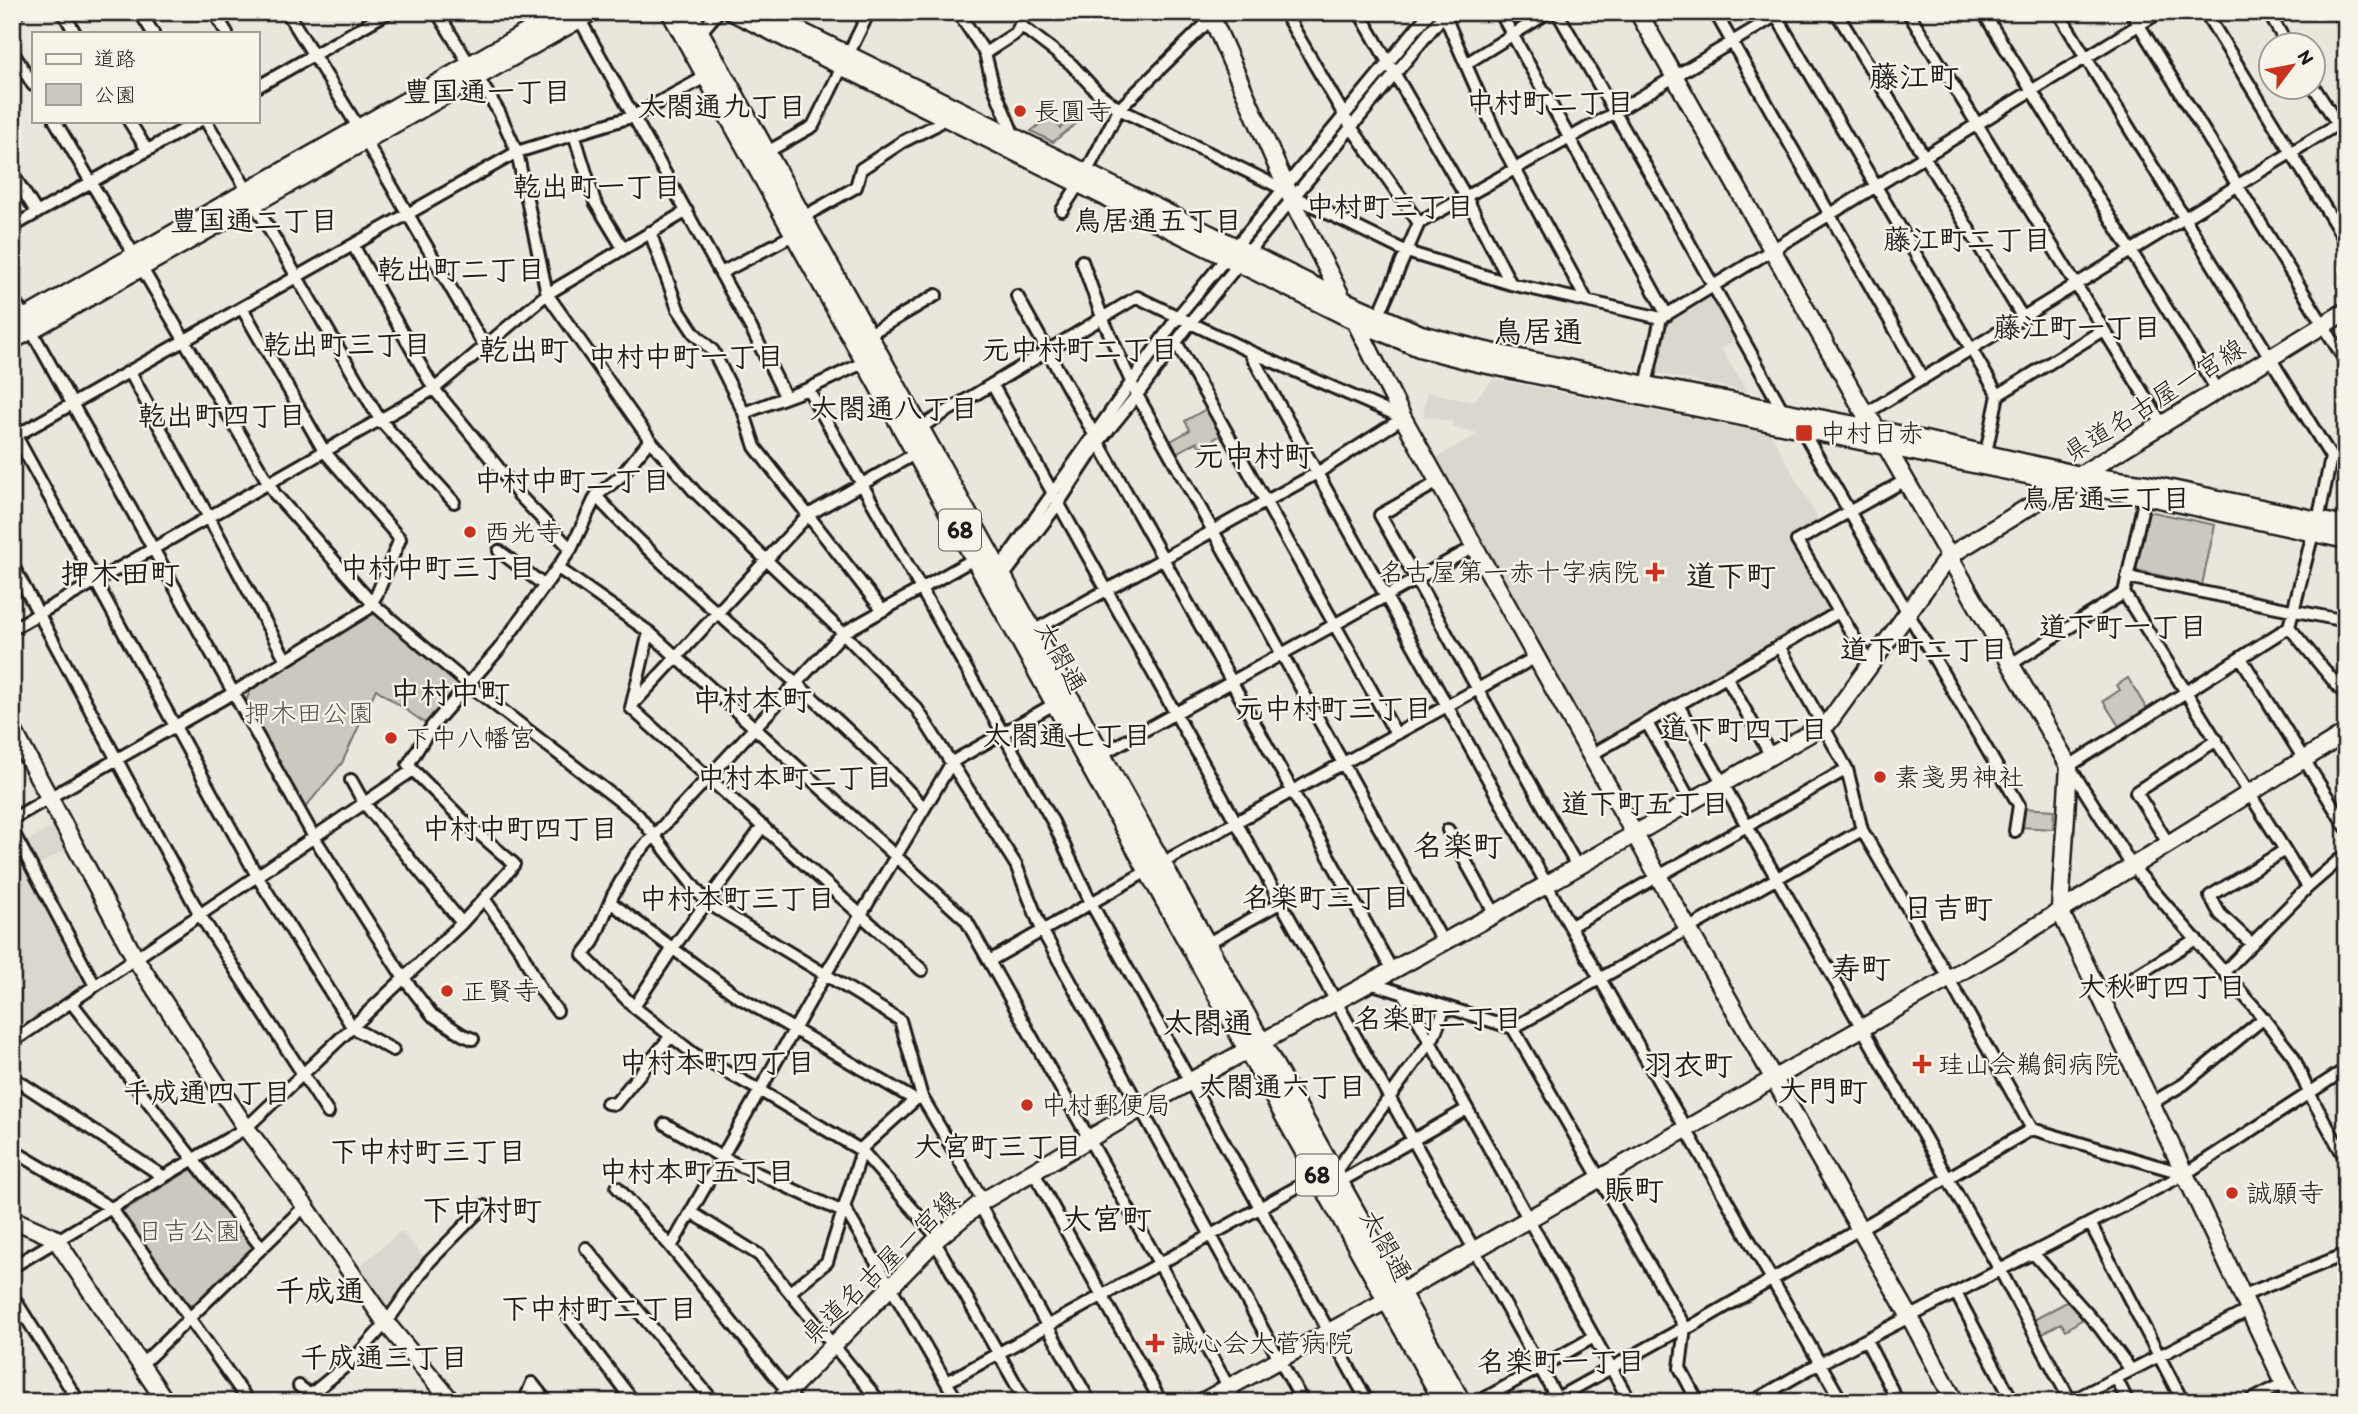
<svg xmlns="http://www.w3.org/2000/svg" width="2358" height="1414" viewBox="0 0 2358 1414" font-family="Itim,'Klee One',sans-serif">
<rect width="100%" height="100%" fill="#eae6dc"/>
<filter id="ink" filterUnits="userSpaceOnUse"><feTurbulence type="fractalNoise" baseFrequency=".0143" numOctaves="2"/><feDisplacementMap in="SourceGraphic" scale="14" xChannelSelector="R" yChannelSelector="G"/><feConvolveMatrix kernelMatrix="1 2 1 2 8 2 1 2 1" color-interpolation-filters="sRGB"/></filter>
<g filter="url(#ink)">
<path fill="#dad7ce" d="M1711 296H1714L1738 338 1721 349 1748 392 1657 373 1655 370 1665 325Z
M1493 379 1771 434 1819 521 1791 536 1832 611 1596 745 1436 458 1478 434 1453 427V422L1423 416 1427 392 1473 402Z
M53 827 66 850 36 866 23 843Z
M12 843 87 983 12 1034Z
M401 1231 426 1260 398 1301 387 1306 360 1266Z"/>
<path fill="#ccc8c0" stroke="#74726e" stroke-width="2" d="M1051 116 1060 128 1073 118 1077 123 1053 142 1031 131Z
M1208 408 1223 434 1200 447 1197 442 1176 453 1169 442 1190 430 1185 421Z
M2148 511 2215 525 2202 585 2136 570Z
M373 612 462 685 429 726 376 689 342 763 304 809 245 703 250 691Z
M2128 678 2148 711 2120 728 2103 701 2120 690 2117 685Z
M2021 808 2054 810 2053 829 2020 827Z
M195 1167 255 1247 254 1250 197 1304 190 1305 122 1216 123 1211Z
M2072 1299 2087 1316 2066 1330 2061 1323 2040 1335 2032 1321Z"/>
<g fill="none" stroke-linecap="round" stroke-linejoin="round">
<g stroke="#1c1c1c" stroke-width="16">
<path id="street" d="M63 12 75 33
M140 12 153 33
M214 12 227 33
M287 12 358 127
M437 12 499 112 517 152 547 294 650 440 695 492 843 633 917 709 1016 865 1042 930 1303 1402
M958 12 985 53 993 85 1014 136
M1284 12 1351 127 1419 223 1614 113 1782 12
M1359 12 1466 197 1511 284
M1443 12 1497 136 1587 301
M1500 12 1667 315
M1557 12 1681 228 1783 411
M1715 12 1923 379
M1774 12 1998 395 1986 453
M1836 12 2023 318
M1908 12 2162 424
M1983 12 2217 390
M2058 12 2331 457 2318 521
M2131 12 2346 362
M2205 12 2346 242
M2268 12 2288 46
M2338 12 2346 25
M12 17 19 12
M580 20 751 328 785 396
M700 33 718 12
M12 51 33 85
M985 53 1016 33 1020 25 1071 64 1097 92 1119 109 1283 189
M848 55 869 12
M1467 63 1549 12
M2312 84 2346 137
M257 87 389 12
M55 121 275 494 372 603 469 685 638 815 706 902 900 1020 922 1097 983 1201
M129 121 147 150
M206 121 247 190
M574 134 595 202 623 248
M365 140 485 347
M767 152 813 126 842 67
M12 173 37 213
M1295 197 1407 252 1511 284 1661 318 2160 12
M254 203 380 420 454 502
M1062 210 1086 173 1119 109 1212 18 1222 12
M12 227 199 121
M650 232 678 309 694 333 713 351 744 413 755 447 882 610
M353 245 434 389 497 466 518 494 571 549
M1082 261 1102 317 1137 395 1443 942
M721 273 795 234 803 217 856 187 861 169 902 142 936 125 944 118
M1017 296 1392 970
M12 297 25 318
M1378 317 1419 223
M31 330 314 837 403 977 432 1015 463 1035 473 1039
M868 335 936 295
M1176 342 1396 734
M1249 351 1571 928 1842 1402
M130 372 286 660
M992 384 1559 1402
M1646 385 1661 318
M808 389 1053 822 1091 903 1368 1402
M1998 395 2103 330
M744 413 808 389 867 361
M1865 414 2346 119
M921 427 1137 297 1249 351 1403 418 1317 473 1033 631
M1801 428 2019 805 2015 831
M16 436 257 876 353 1028 393 1050
M12 438 517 152 634 116 707 76
M1438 482 1380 515 1577 866
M596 496C698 607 823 695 924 808
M2313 533 2289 627 2069 766 2132 866 2256 1009 2293 1056 2309 1093 2346 1160
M499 551 545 586
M12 564 200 915 328 1113
M558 568 649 632 966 920 1237 1402
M999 569 1179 315 1430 12
M1003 577 1058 504 1098 443 1137 395 1191 322 1446 12
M2127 577 2346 621
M2124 593 2308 887
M2289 627 2346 696
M12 629 434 389 547 294 687 211
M649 632 631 708 922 970
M1779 646 1847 769 1862 830 1949 979 2032 1129
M2241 658 2346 827
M2011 664 2124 593 2145 496
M1871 666 1797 541 1904 481
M1727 678 1771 756
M634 703 808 515 918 452
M1678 705 2000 1270 2071 1402
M1647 723 1691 802
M1102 754 1474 547
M1591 755 1839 612
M351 780 364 803 462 923
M12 819 233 693 368 609 377 594 400 539 324 451 242 308
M12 830 95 986
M1448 830 1495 914
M2168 843 2136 792 2217 740
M485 900 520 949 541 990 557 1011
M610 902 737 996 915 1100 922 1097
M1571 926 1847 769
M1206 944 1280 903
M2252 944 2220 914 2210 896 2285 850
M991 960 1149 870 1536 657
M2224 972 2308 887 2346 854
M1370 983 1513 1028 1685 1327H1690L2032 1129 2185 1174
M1403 993 1630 1402
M2101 997 2196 939
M71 1002 261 1247
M634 1007 673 948 763 826
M1513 1028 1862 830
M12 1048 18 1038 413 770 408 765 432 726 499 649 571 549 596 496 620 477 650 440
M12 1077 164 1177
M607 1103 615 1104 671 1036
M2152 1103 2184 1084 2264 1018
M665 1124 721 1157 843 1212
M12 1150 111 1208 249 1402
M1033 1171 1161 1402
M1333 1175 1434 1036 1445 1007
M1338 1183 1467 1109
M617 1187 671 1247 796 1402
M979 1204 1090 1402
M845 1209 958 1402
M691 1212 759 1255 880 1402
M2090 1223 2183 1402
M938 1238 862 1151 759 1090 694 1054 634 1007 583 955 593 942 613 895 635 856 843 633 979 556
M935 1242 1026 1402
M671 1247 825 975 952 762 1056 703
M586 1248 714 1402
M2033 1253 2100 1328 2131 1370
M12 1267 246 1128 462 923 510 870 514 864 462 819 413 770
M790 1292 827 1262 863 1147 915 1100
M1956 1293 2013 1402
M12 1295 79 1402
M2242 1296 2346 1254
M568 1316 634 1402
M1685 1327 1680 1368 1698 1402
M1866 1340 1898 1402
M141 1365 305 1206
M2116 1378 2128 1402
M947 1382 1317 1176
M299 1386 310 1395 353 1360 386 1323 429 1262 484 1206
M524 1402 532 1383 547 1402
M1478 1402 1594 1337
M1550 1402 1685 1327
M1752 1402 1809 1369 2185 1174 2346 1069
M2069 1402 2249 1310
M2248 1402 2284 1383"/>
</g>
<g stroke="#1c1c1c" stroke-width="21">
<path id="secondary" d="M732 12 1355 321 1419 348 1478 363 2066 483 2145 496 2346 540
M762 12 1343 300 1421 334 1482 350 1646 385 1876 429 2080 475 2148 484 2346 526
M1206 12 1212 18 1292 200 1343 300 1355 321 1403 418 1658 876 1910 1317 1955 1402
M1638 12 1865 414 1870 418 2069 766 2060 911 2293 1402
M12 325 562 12
M12 341 592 12
M12 728 135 958 246 1128 305 1206 386 1323 452 1402
M12 1219 55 1238 166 1402
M778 1402 938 1238 983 1201 1140 1109 1495 914 1828 723 1949 556 2346 311
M1202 1402 1387 1300 1995 952 2346 733"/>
</g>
<g stroke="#1c1c1c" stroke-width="23">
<path id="primary" d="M671 12C930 475 1185 940 1444 1402
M688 12 1461 1402"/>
</g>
<use href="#street" stroke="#f7f3e8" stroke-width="10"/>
<use href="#secondary" stroke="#f7f3e8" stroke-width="16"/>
<use href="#primary" stroke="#f7f3e8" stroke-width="18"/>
</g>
</g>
<g fill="#c8321e" stroke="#f7f3e8" stroke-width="2.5">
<circle cx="1020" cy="111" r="7"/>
<rect x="1795" y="424" width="18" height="18" rx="3.5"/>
<circle cx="470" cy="532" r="7"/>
<path d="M1651.5 561.5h7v7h7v7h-7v7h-7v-7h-7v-7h7z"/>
<circle cx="391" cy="738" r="7"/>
<circle cx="1880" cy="777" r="7"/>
<circle cx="447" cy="991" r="7"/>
<path d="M1918.5 1053.5h7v7h7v7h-7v7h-7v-7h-7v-7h7z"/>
<circle cx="1027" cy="1105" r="7"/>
<circle cx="2232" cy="1193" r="7"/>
<path d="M1151.5 1332.5h7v7h7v7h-7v7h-7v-7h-7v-7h7z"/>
</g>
<g text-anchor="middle" stroke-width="5" stroke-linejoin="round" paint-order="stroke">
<g fill="#f7f3e8" stroke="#5e5c59" stroke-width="2">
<rect x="939" y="509.5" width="42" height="41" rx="5"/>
<rect x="1296" y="1154.5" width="42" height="41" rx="5"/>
</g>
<g font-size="24" font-weight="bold" fill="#1c1c1c">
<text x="960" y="538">68</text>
<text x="1317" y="1183">68</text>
</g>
<g font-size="26" fill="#1c1c1c" stroke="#f7f3e8" text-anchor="start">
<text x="1034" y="120">長圓寺</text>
<text x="1820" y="442">中村日赤</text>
<text x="484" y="541">西光寺</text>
<text x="1639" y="581" text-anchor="end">名古屋第一赤十字病院</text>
<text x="405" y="747">下中八幡宮</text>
<text x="1894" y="786">素戔男神社</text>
<text x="461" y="1000">正賢寺</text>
<text x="1938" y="1073">珪山会鵜飼病院</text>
<text x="1041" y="1114">中村郵便局</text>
<text x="2246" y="1202">誠願寺</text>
<text x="1171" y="1352">誠心会大菅病院</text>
</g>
<g font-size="26" fill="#1c1c1c" stroke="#f7f3e8">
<text transform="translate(2154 400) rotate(-32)" y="9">県道名古屋一宮線</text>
<text transform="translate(1061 657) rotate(61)" y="9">太閤通</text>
<text transform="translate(1386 1245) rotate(61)" y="9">太閤通</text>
<text transform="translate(880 1267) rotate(-44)" y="9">県道名古屋一宮線</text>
</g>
<g font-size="26" fill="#51504d" stroke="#f7f3e8">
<text x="309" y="722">押木田公園</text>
<text x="189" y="1240">日吉公園</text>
</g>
<g font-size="28" font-weight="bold" fill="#1c1c1c" stroke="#f7f3e8">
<text x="487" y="101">豊国通一丁目</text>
<text x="1550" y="112">中村町二丁目</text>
<text x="722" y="116">太閤通九丁目</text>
<text x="597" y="196">乾出町一丁目</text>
<text x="1390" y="216">中村町三丁目</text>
<text x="254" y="230">豊国通二丁目</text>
<text x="1158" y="230">鳥居通五丁目</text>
<text x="1967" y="249">藤江町二丁目</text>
<text x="461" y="279">乾出町二丁目</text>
<text x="2077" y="337">藤江町一丁目</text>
<text x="347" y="354">乾出町三丁目</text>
<text x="1080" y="359">元中村町二丁目</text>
<text x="686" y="366">中村中町一丁目</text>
<text x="894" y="418">太閤通八丁目</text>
<text x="222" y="425">乾出町四丁目</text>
<text x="572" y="490">中村中町二丁目</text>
<text x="2106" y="508">鳥居通三丁目</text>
<text x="438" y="577">中村中町三丁目</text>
<text x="2123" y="636">道下町一丁目</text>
<text x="1924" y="659">道下町二丁目</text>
<text x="1334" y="718">元中村町三丁目</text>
<text x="1744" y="739">道下町四丁目</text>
<text x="1067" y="745">太閤通七丁目</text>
<text x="795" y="787">中村本町二丁目</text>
<text x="1645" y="813">道下町五丁目</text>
<text x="520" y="838">中村中町四丁目</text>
<text x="1326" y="907">名楽町三丁目</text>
<text x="737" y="908">中村本町三丁目</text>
<text x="2162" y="996">大秋町四丁目</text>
<text x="1438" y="1028">名楽町二丁目</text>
<text x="717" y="1072">中村本町四丁目</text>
<text x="1282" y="1096">太閤通六丁目</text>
<text x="207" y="1102">千成通四丁目</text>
<text x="998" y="1156">大宮町三丁目</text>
<text x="428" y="1161">下中村町三丁目</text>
<text x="697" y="1181">中村本町五丁目</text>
<text x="599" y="1318">下中村町二丁目</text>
<text x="384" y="1367">千成通三丁目</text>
<text x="1561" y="1371">名楽町一丁目</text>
</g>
<g font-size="30" font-weight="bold" fill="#1c1c1c" stroke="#f7f3e8">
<text x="1914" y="87">藤江町</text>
<text x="1538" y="342">鳥居通</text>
<text x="524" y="360">乾出町</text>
<text x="1254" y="466">元中村町</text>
<text x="120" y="584">押木田町</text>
<text x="1731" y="586">道下町</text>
<text x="450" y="703">中村中町</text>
<text x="752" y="710">中村本町</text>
<text x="1458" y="856">名楽町</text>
<text x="1948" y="918">日吉町</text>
<text x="1861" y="978">寿町</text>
<text x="1208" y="1033">太閤通</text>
<text x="1688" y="1075">羽衣町</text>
<text x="1823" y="1101">大門町</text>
<text x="1634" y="1200">賑町</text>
<text x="482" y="1220">下中村町</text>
<text x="1107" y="1229">大宮町</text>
<text x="320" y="1301">千成通</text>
</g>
</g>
<rect width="2358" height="1414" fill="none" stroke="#f7f3e8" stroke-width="42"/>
<rect x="21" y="21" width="2316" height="1372" fill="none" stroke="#1c1c1c" stroke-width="2.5" filter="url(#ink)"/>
<rect x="32" y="32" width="228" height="91" fill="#f7f3e8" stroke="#9f9d96" stroke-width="2"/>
<rect x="46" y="54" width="35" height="10" fill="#f7f3e8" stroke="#9f9d96" stroke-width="2"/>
<text x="94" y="66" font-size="21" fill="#1c1c1c">道路</text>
<rect x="46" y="84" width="35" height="21" fill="#ccc8c0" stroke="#9f9d96" stroke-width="2"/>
<text x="94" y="102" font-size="21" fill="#1c1c1c">公園</text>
<g transform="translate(2292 66) rotate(58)"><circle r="33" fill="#f7f3e8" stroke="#9f9d96" stroke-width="2"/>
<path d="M0-5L12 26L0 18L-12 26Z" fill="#c8321e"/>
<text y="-10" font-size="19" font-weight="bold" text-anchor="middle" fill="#1c1c1c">N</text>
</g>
</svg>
